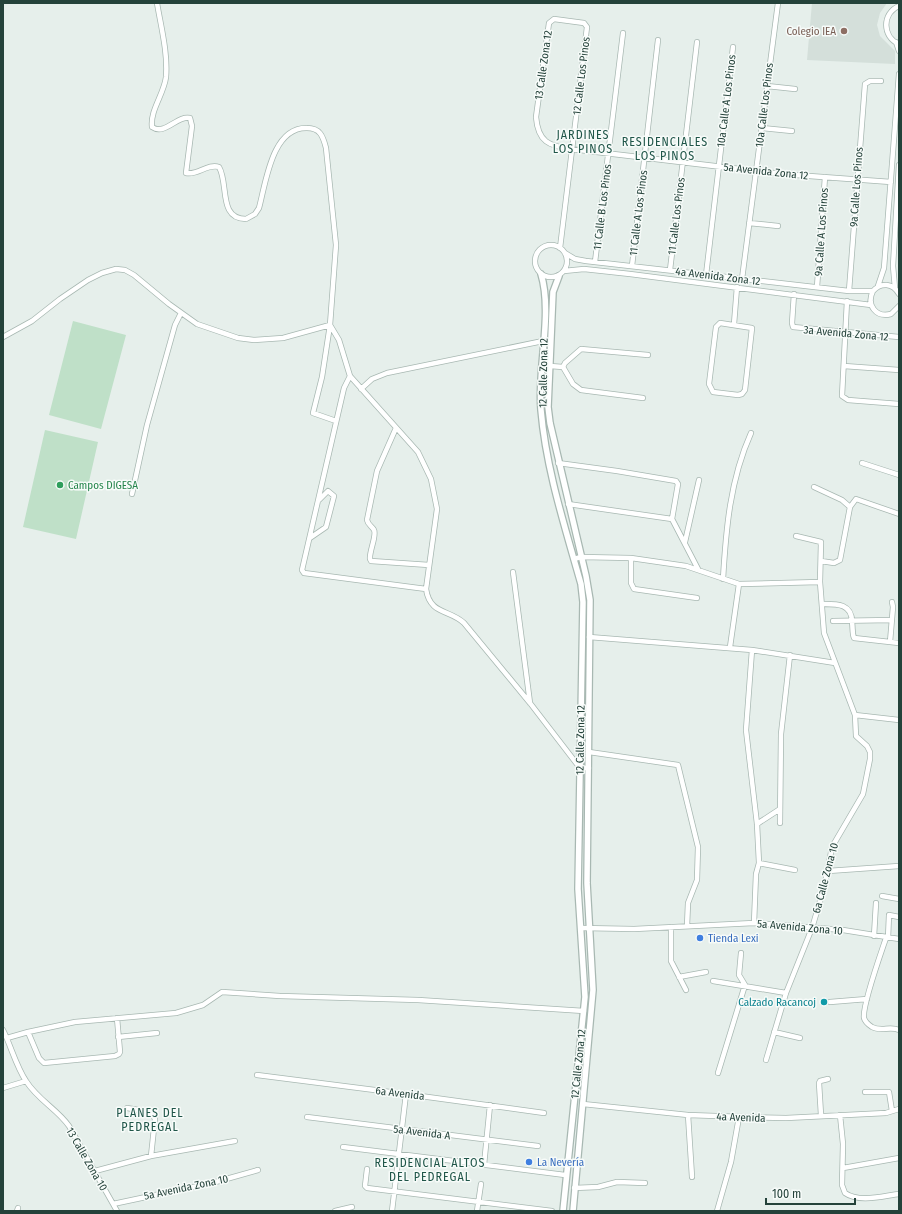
<svg xmlns="http://www.w3.org/2000/svg" width="902" height="1214" viewBox="0 0 902 1214" font-family="'Fira Sans Condensed',sans-serif">
<rect width="100%" height="100%" fill="#e6efeb"/>
<path fill="#d4dfda" d="M812 3H887L880 13 877 25 880 36 895 51V64L807 60Z"/>
<path fill="#bfe0c8" d="M73 321 126 335 101 429 49 415Z
M45 430 98 442 76 539 23 527Z"/>
<g fill="none" stroke-linecap="round" stroke-linejoin="round">
<g stroke="#a8b8b2" stroke-width="6">
<path id="minor" d="M157 3C161 27 168 53 166 77 164 94 150 110 152 127 165 136 177 115 190 118L192 126 186 173C197 176 208 163 219 167 229 184 218 219 246 219L255 214 259 208C266 182 272 127 307 128 320 128 323 136 326 148L336 245 330 325 322 377 313 413 336 421
M899 6C882 13 882 37 899 44
M896 42 899 51
M767 86 795 89
M761 128 792 131
M749 223 778 226
M535 261a16 16 0 1 1 32 0a16 16 0 1 1-32 0Z
M560 248 587 27 584 23 554 19 549 23 536 117C538 142 549 146 571 149L782 174 891 182
M565 253 575 259 586 261 849 291H873
M595 262 623 33
M632 266 658 40
M670 270 697 42
M564 271 584 269 630 274 871 305
M706 275 733 47
M742 279 778 3
M878 286 884 268 899 74
M817 287 825 177
M895 288 893 266 899 165
M849 291 865 84 870 81H881
M794 294 792 323 793 327 899 337
M899 294C893 283 881 282 873 291 866 305 876 318 891 314L899 306
M847 301 842 396 848 400 899 404
M720 323 752 328 745 390 742 394 738 395 713 392 709 384 716 327Z
M734 324 737 287
M330 325 339 340 350 376 418 452 431 479 437 509 426 589C430 615 449 609 464 623L530 703 580 768H589
M3 337 32 321 60 299 88 280 102 273 116 269 125 270 134 275 169 304 197 324 238 338 254 340 283 338 330 325
M550 366 563 367 573 384 581 390 643 398
M844 366 899 370
M563 367 565 363 581 349 648 355
M350 376 344 388 302 570 304 573 426 589
M361 389 372 379 387 373 543 341
M396 428 377 471 367 520C368 525 372 526 374 530 377 535 369 552 370 559L371 561 429 565
M558 463 617 471 676 481 678 484 672 519 698 569
M862 463 899 475
M814 487 842 500 850 507
M132 494 147 425 175 325 181 313
M568 504 672 519
M310 538 326 527 334 496 328 491 319 500
M685 542 699 480
M631 558V583L634 589 697 598
M574 559 581 557 631 558 686 566 739 584 820 582
M821 561 834 563 840 560 850 507 856 499 899 514
M513 572 530 703
M723 579C726 529 730 480 751 433
M822 604C836 604 852 603 852 622 853 628 852 633 854 638L899 643
M833 621 892 620
M589 637 752 650 835 663
M890 642 893 607 892 602
M730 647 739 584
M752 650 746 730 757 824 759 863 756 874 754 923
M855 715 899 720
M589 752 678 765 698 847 697 880 688 903 687 926
M780 823 781 734 790 655
M757 824 780 809
M759 863 795 870
M828 871 899 866
M882 896 899 899
M671 927V961L686 990
M581 928 634 929 754 923 843 930 899 939
M874 936 876 903
M886 938C881 953 862 1006 864 1018 865 1022 869 1025 872 1027 881 1032 890 1026 899 1030
M888 938 889 915 899 917
M679 977 706 972
M713 981 786 993
M830 1002 867 999
M3 1030C11 1046 16 1066 26 1081 38 1100 57 1109 69 1126L117 1211
M28 1032 39 1058 44 1063 115 1056 119 1054 120 1052 117 1018
M774 1032 800 1038
M118 1037 157 1033
M7 1038 28 1032 75 1022 176 1013 203 1005 222 992 280 996 418 1000 584 1011
M766 1060 786 993 812 928 824 888 832 847 863 794 870 759V752L867 746 856 736 855 715 824 633 820 582 821 542 796 536
M718 1073 745 985 739 975 741 953
M257 1075 406 1094 544 1113
M3 1088 26 1081
M865 1092H889L892 1111
M583 1104 688 1115 744 1117 786 1118 886 1113 899 1109
M127 1108 151 1112 155 1119 151 1156
M688 1115 692 1177
M821 1115 819 1083 820 1081 828 1079
M840 1115 843 1144 842 1185 845 1193C859 1203 883 1196 899 1194
M307 1117 538 1146
M343 1147 565 1175
M484 1165 490 1105
M843 1168 899 1158
M367 1169 365 1186 367 1188 552 1211
M95 1171 151 1156 235 1141
M574 1188 598 1187 617 1182 645 1183
M113 1204 212 1183 258 1170
M17 1211 18 1208
M335 1211 352 1207
M392 1211 406 1094
M477 1211 481 1184
M717 1211 731 1162 739 1117"/>
</g>
<g stroke="#a8b8b2" stroke-width="8">
<path id="tertiary" d="M541 274C553 313 537 369 541 410 546 469 565 527 581 584L583 602 578 889 585 997 563 1211
M559 276 553 292 548 407 550 423 586 576 590 600 587 883 593 990 573 1211"/>
</g>
<use href="#minor" stroke="#fff" stroke-width="4.5"/>
<use href="#tertiary" stroke="#fff" stroke-width="5.5"/>
</g>
<circle fill="#8d6e63" stroke="#f7fbf9" stroke-width="1.5" cx="844" cy="31" r="4"/>
<circle fill="#2e9e5b" stroke="#f7fbf9" stroke-width="1.5" cx="60" cy="485" r="4"/>
<g fill="#3f7fe0" stroke="#f7fbf9" stroke-width="1.5">
<circle cx="700" cy="938" r="4"/>
<circle cx="529" cy="1162" r="4"/>
</g>
<circle fill="#0f9aa8" stroke="#f7fbf9" stroke-width="1.5" cx="824" cy="1002" r="4"/>
<g text-anchor="middle" stroke-width="3" stroke-linejoin="round" paint-order="stroke">
<g font-size="11" fill="#785e54" stroke="#f7fbf9" text-anchor="end">
<text x="836" y="35">Colegio IEA</text>
</g>
<g font-size="11" fill="#24423a" stroke="#f7fbf9">
<text transform="translate(543 65) rotate(-82)" y="4">13 Calle Zona 12</text>
<text transform="translate(581 76) rotate(-83)" y="4">12 Calle Los Pinos</text>
<text transform="translate(726 101) rotate(-83)" y="4">10a Calle A Los Pinos</text>
<text transform="translate(764 105) rotate(-83)" y="4">10a Calle Los Pinos</text>
<text transform="translate(766 171) rotate(6)" y="4">5a Avenida Zona 12</text>
<text transform="translate(856 187) rotate(-86)" y="4">9a Calle Los Pinos</text>
<text transform="translate(602 207) rotate(-83)" y="4">11 Calle B Los Pinos</text>
<text transform="translate(638 213) rotate(-83)" y="4">11 Calle A Los Pinos</text>
<text transform="translate(676 216) rotate(-83)" y="4">11 Calle Los Pinos</text>
<text transform="translate(821 232) rotate(-86)" y="4">9a Calle A Los Pinos</text>
<text transform="translate(718 276) rotate(7)" y="4">4a Avenida Zona 12</text>
<text transform="translate(846 333) rotate(5)" y="4">3a Avenida Zona 12</text>
<text transform="translate(543 373) rotate(-89)" y="4">12 Calle Zona 12</text>
<text transform="translate(580 740) rotate(-89)" y="4">12 Calle Zona 12</text>
<text transform="translate(825 878) rotate(-75)" y="4">6a Calle Zona 10</text>
<text transform="translate(800 927) rotate(5)" y="4">5a Avenida Zona 10</text>
<text transform="translate(578 1064) rotate(-84)" y="4">12 Calle Zona 12</text>
<text transform="translate(400 1093) rotate(7)" y="4">6a Avenida</text>
<text transform="translate(741 1117) rotate(2)" y="4">4a Avenida</text>
<text transform="translate(422 1132) rotate(7)" y="4">5a Avenida A</text>
<text transform="translate(87 1159) rotate(60)" y="4">13 Calle Zona 10</text>
<text transform="translate(186 1187) rotate(-12)" y="4">5a Avenida Zona 10</text>
</g>
<g font-size="11" fill="#27864d" stroke="#f7fbf9" text-anchor="start">
<text x="68" y="489">Campos DIGESA</text>
</g>
<g font-size="11" fill="#366cbe" stroke="#f7fbf9" text-anchor="start">
<text x="708" y="942">Tienda Lexi</text>
<text x="537" y="1166">La Nevería</text>
</g>
<g font-size="11" fill="#0d838f" stroke="#f7fbf9" text-anchor="end">
<text x="816" y="1006">Calzado Racancoj</text>
</g>
<g font-size="12" letter-spacing="1" fill="#1f5548" stroke="#f7fbf9">
<text x="583" y="139">JARDINES<tspan x="583" dy="14">LOS PINOS</tspan></text>
<text x="665" y="146">RESIDENCIALES<tspan x="665" dy="14">LOS PINOS</tspan></text>
<text x="150" y="1117">PLANES DEL<tspan x="150" dy="14">PEDREGAL</tspan></text>
<text x="430" y="1167">RESIDENCIAL ALTOS<tspan x="430" dy="14">DEL PEDREGAL</tspan></text>
</g>
</g>
<rect width="902" height="1214" fill="none" stroke="#24423a" stroke-width="8"/>
<path d="M766 1198v6h89v-6" fill="none" stroke="#24423a" stroke-width="2"/>
<text x="772" y="1198" font-size="12" fill="#24423a" stroke="#f7fbf9" stroke-width="3" paint-order="stroke">100 m</text>
</svg>
